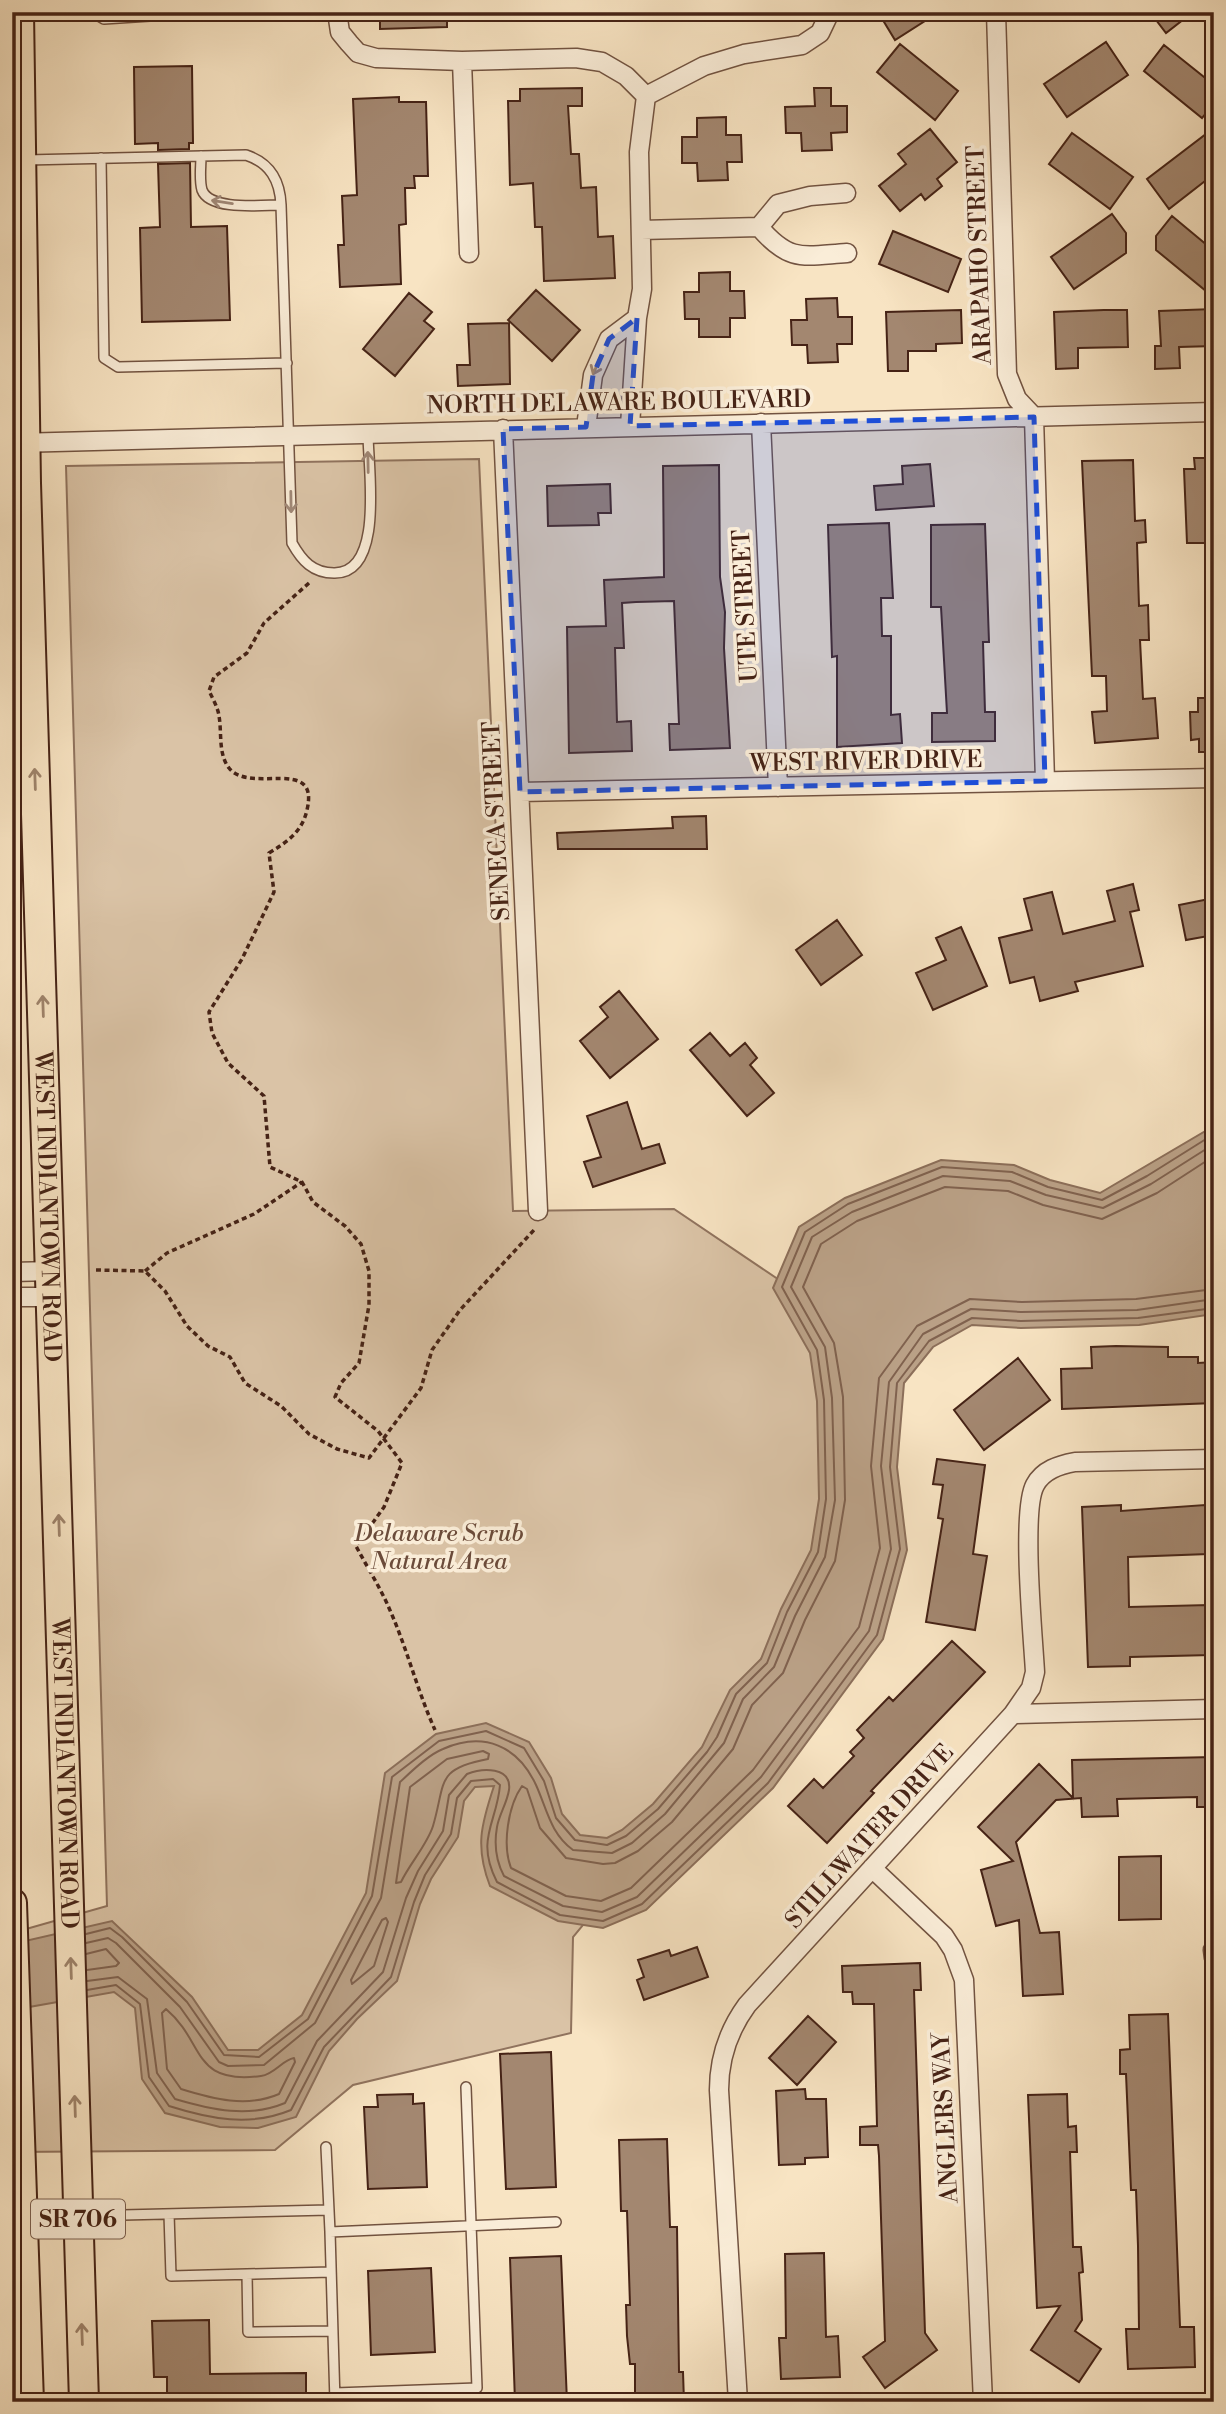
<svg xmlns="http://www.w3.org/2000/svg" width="1226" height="2414" viewBox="0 0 1226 2414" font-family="'Libre Bodoni',serif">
<rect width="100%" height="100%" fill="#f8e4c3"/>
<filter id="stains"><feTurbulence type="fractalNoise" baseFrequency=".00286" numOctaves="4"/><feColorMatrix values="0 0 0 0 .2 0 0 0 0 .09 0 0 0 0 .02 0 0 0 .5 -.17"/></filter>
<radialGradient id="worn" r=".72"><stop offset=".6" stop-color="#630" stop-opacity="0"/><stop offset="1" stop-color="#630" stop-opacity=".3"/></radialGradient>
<path fill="#dac3a6" stroke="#90735e" stroke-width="2" d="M479 459 513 1211 674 1209 800 1294 829 1404 833 1542 640 1856 573 1937 571 2033 353 2085 275 2150 12 2152V1933L107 1906 66 466Z"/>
<path fill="#bba288" stroke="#8c6f5a" stroke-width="2" d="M1214 1126V1314L1139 1325 1021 1328 972 1325 933 1347 904 1383 897 1467 907 1550 883 1639 773 1788 646 1910 603 1928 558 1921 490 1886C475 1847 481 1825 494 1786L475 1787 464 1801 458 1837 431 1879 420 1904 397 1981 357 2019 329 2051 296 2117 258 2128 220 2127 165 2113 142 2079 135 2008 114 1992 12 2010V1944L112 1921 192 1997 228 2050H258L302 2015 366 1893 385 1773 436 1734 486 1723 529 1742 551 1778 562 1814 580 1835 607 1838 622 1830 653 1804 702 1747 730 1690 761 1659 781 1609 811 1550 819 1499 817 1401 810 1353 773 1288 799 1227 845 1198 941 1160 1014 1165 1050 1180 1100 1193Z"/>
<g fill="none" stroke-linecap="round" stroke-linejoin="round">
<path stroke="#80624f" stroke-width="2" d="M1214 1156 1157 1193 1102 1219 1043 1205 1008 1191 945 1187 857 1221 821 1244 803 1287 834 1343 843 1397 845 1500 835 1561 805 1620 783 1673 752 1705 733 1749 672 1822 638 1851 615 1863 603 1864 566 1858 540 1828 527 1789 522 1786C508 1806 502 1845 511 1868L566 1896 601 1901 631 1888 753 1770 859 1627 880 1548 871 1466 879 1378 917 1326 970 1299 1022 1302 1136 1299 1214 1289
M483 1751 489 1754 488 1759C435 1769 446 1782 433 1826 427 1845 410 1863 401 1882L396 1883 410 1787 447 1759Z
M386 1918 388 1922 374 1966 352 1984 351 1980 382 1920Z
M86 1934 110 1928 122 1937 187 2002 224 2055 259 2057 308 2019 372 1896 392 1777 439 1741 486 1731 524 1748 544 1781 556 1818 575 1840 607 1845 626 1836 658 1809 707 1752 717 1737 736 1694 767 1663 787 1612 818 1552 826 1499 824 1400 817 1350 782 1287 805 1232 848 1204 942 1167 1012 1172 1048 1187 1102 1200 1147 1176 1214 1134
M86 1943 108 1938 116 1943 180 2007 219 2062 228 2066 264 2065 315 2023 381 1898 400 1782C412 1771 428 1755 443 1749 484 1731 518 1746 536 1785 547 1809 550 1833 573 1850L612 1853 632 1843 665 1814 724 1743 743 1699 774 1667 795 1616 825 1557 835 1500 832 1398 825 1347 791 1287 812 1237 852 1212 943 1176 1010 1181 1046 1195 1103 1208 1151 1184 1214 1144
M86 1954 106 1949 119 1963 116 1966 87 1970
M87 1981 118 1977 147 1999 157 2073 175 2099C212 2110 249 2118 285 2103L317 2041 383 1972 406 1898 418 1871 443 1831 449 1795 467 1774C482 1768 512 1766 509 1790 507 1803 499 1815 497 1827 494 1844 496 1861 504 1876L563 1906 602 1912 637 1897 761 1777 869 1631 891 1549 881 1466 889 1382 923 1334 971 1309 1021 1312 1137 1310 1214 1299
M87 1990 116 1985 140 2004 149 2077 169 2106C210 2119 250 2127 291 2110L324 2047 391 1977 414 1902 425 1875 451 1834 457 1798 471 1781 493 1779 500 1785C497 1823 475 1839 497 1882L560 1915 603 1921 642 1904 768 1783 877 1635 900 1549 890 1467 897 1383 929 1341 972 1318 1021 1321 1138 1318 1214 1308
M166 2009C206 2043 191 2085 261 2076 275 2074 282 2060 294 2058L295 2062 279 2094C247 2108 213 2099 181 2089L167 2069 162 2013Z"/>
</g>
<path fill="#a38770" stroke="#462316" stroke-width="2" d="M380 12H447V27L380 29Z
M878 12H939L895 40Z
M1150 12H1193L1166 33Z
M1106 42 1128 75 1067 117 1044 84Z
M900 44 958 91 935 120 877 72Z
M1164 45 1214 85V103L1202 118 1144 71Z
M192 66 193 143H189V149L158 150V143L135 144 134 67Z
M582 88V106H568L571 154H579L581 188 596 187 598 237 613 236 615 278 544 281 542 227H535L533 183 510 185 508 101H520V89Z
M814 88H831V106H847V132L831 133 832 150 802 151 801 133H786L785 107 815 106Z
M399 97V102H426L428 176H414L415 188H405L406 224 399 225 401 284 340 287 338 245H344L342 196 357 195 353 99Z
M726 117V135H741L742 162H727L728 180 698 181 697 163H682V137H697V118Z
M930 129 957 162 937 179 942 186 925 200 921 194 900 211 879 186 906 164 898 154Z
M1072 133 1133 177 1110 209 1049 164Z
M1206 134 1214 145V174L1169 209 1147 179Z
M190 163 191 227 227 226 230 320 142 322 140 228 160 227 158 164Z
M1112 214 1126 233V253L1074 289 1051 257Z
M1172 216 1214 251V282L1206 291 1156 250V236Z
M893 231 961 259 948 292 879 264Z
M730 272V291H744L745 318H730V337H699V319H685L684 292H699V273Z
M536 290 580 330 552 361 508 320Z
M409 293 432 312 424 321 434 329 395 376 363 349Z
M837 298 838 317H852V344H837L838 362 808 363 807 345H792L791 320H807L806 299Z
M1214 309V346L1179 347 1180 368 1155 369V346H1161L1159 311Z
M961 310 962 343 936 344V351H908V371H888L886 312Z
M1104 310H1127L1128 347 1078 348V368L1056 369 1054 312Z
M509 323 510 384 458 386 457 365H470L468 324Z
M1194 458H1214V543H1187L1184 469H1195Z
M1133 460 1135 521 1145 520 1146 542 1137 543 1139 606 1148 605 1149 640H1140L1143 699 1155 698 1158 738 1095 743 1092 712 1107 711 1106 676H1092L1082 461Z
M930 464 934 506 876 510 874 486 903 484 902 466Z
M719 465 720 577 725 612 724 648 730 748 670 750 669 724H679L674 601 636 602 622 603 624 648H615L617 722 631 721 632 751 569 753 567 627 606 626 604 580 664 577 663 466Z
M610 484 611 513H598L599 525 548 526 547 486Z
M889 523 893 598H881L882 636H891V715L900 714 902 743 837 747V656L832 657 828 525Z
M985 524 989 642H983L985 712H995V741L932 742V713H947L941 607H931V525Z
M1198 698H1214V752H1199V739L1191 740 1190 712H1198Z
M706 816 707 849H558L557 833 673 828 672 817Z
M1133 884 1139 910 1130 912 1143 966 1075 982 1078 991 1040 1001 1034 977 1010 983 999 938 1032 930 1024 899 1052 892 1063 934 1115 921 1107 891Z
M1214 898V935L1186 940 1179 905Z
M837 920 862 955 821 985 796 950Z
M961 927 987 986 933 1010 916 973 946 960 936 938Z
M619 991 658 1039 610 1078 580 1041 608 1017 600 1007Z
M710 1033 730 1056 745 1043 757 1058 750 1065 774 1093 747 1116 690 1050Z
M627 1102 642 1149 659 1144 665 1163 593 1187 584 1162 601 1157 587 1116Z
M1116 1346 1168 1347V1357H1198V1363L1214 1362V1403L1062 1409 1061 1369 1092 1368 1091 1347Z
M1018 1358 1050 1400 984 1450 954 1410Z
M937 1459 985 1465 973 1554 987 1556 975 1630 926 1622 943 1519 938 1518 943 1485 933 1484Z
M1121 1505V1511L1205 1505 1208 1554 1128 1557 1129 1607 1209 1605 1211 1655 1130 1657V1666L1088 1667 1082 1507Z
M952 1641 985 1672 871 1791 874 1793 827 1843 788 1806 814 1779 823 1788 854 1756 850 1752 864 1738 857 1730 889 1697 893 1701Z
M1214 1757V1807H1197V1797L1117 1799 1118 1816 1082 1817 1081 1798 1056 1800 1016 1842 1040 1933 1059 1932 1063 1994 1023 1996 1019 1920 996 1926 981 1870 1013 1861 978 1827 1039 1764 1073 1798 1072 1760Z
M1161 1856V1919L1119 1920V1857Z
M697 1947 708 1977 644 2000 637 1980 644 1977 638 1960 669 1950 671 1956Z
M920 1963 921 1990H914L925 2333 937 2350 885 2388 863 2357 885 2341 879 2156 878 2145H860V2127L877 2126 874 2004H853L852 1992H843L842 1966Z
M1168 2014 1180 2327H1194L1195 2367 1128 2369 1126 2329H1139L1138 2246 1136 2190H1131L1126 2074H1120V2050L1130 2049 1129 2015Z
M808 2016 836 2042 797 2085 769 2058Z
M551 2052 556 2187 506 2189 500 2054Z
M805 2089 806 2099H826L828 2157 805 2158V2164L779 2165 776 2091Z
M413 2094V2104L424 2103 427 2187 368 2189 364 2107H378L377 2095Z
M1067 2094 1068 2127 1076 2126 1077 2152H1070L1073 2247H1081L1083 2272 1079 2273 1082 2320 1075 2331 1101 2349 1079 2382 1031 2350 1060 2306 1037 2308 1028 2095Z
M667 2139 670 2227H677L679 2372H683L684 2402H635V2364H630L627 2336 626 2305H630L627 2211H621L619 2140Z
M824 2253 826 2337 838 2336 840 2377 781 2379 779 2338H786L785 2254Z
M561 2256 567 2402H515L510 2258Z
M431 2268 435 2352 371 2355 368 2271Z
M209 2320 210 2374 306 2373V2402H167V2377H154L152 2321Z"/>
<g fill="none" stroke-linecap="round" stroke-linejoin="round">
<g stroke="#725341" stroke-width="12">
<path id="service" d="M92 12 104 19 212 12
M201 156C201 167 199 180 202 190 210 211 262 205 281 205
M101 158 104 358 118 367 287 363
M26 160 246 155C270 163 280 180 281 205L292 543C302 561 313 573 334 573 385 574 368 467 368 434
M326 2147 330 2232 556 2222
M169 2214 171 2276 331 2272
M82 2216 329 2210
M330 2232 335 2402
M247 2274 248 2332 333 2331
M335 2393 477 2388 466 2087"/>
</g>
<g stroke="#725341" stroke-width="21">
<path id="minor" d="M337 12 340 32 349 43 358 53 376 58 462 61 576 58 602 62 626 76 646 96
M996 12 1007 374 1017 399 1034 417 1045 781
M462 61 469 253
M646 96 704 66 744 54 802 45 820 33 830 12
M759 227C790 263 803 256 847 253
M641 230 759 227 778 204 810 196 846 193
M761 423 778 787
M630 426 637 318 642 289 639 152 646 96
M586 427 593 375 609 339 637 318
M503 429 538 1211
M17 443 1214 412
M520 792 1214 778
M12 1272 52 1271
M12 1297H52
M1013 1714 1214 1709
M872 1868 944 1936 953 1950 964 1980 983 2402
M1213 1950 1214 1958
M738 2402 719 2090C719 2058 728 2031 747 2005L1013 1714 1031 1688 1035 1672C1033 1636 1021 1511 1035 1485 1043 1470 1059 1465 1075 1462L1214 1459"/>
</g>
<g stroke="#462316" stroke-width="32">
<g id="primary">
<path id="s1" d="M19 12 26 483 84 2402"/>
<path d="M12 1903 29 2402"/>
</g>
</g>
<path stroke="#462316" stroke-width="3.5" stroke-dasharray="5 3.5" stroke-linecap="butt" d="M309 583 264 623 247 653 214 677 209 691C213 699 218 708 219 716 222 733 218 754 229 768 250 795 320 755 307 810 302 832 287 842 269 853L274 892 242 959 209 1012 212 1033 228 1063 264 1096 270 1167 302 1182 313 1202 345 1226 361 1244 369 1271V1305L359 1363 341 1383 335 1397 378 1431 402 1463 384 1507 356 1546C367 1567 380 1587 389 1608 407 1648 417 1690 435 1730
M96 1270 145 1271 165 1291 187 1326 208 1346 230 1357 245 1383 281 1406 309 1434 337 1449 369 1458 421 1388 432 1350 460 1310 534 1230
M145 1271 167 1253 254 1214 302 1182"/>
<use href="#service" stroke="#faedd8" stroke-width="9"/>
<use href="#minor" stroke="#faedd8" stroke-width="18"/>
<use href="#primary" stroke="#f8e4c3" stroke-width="28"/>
</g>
<defs><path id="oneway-shaft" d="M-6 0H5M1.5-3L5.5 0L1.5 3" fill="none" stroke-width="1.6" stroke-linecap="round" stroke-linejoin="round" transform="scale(1.75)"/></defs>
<g stroke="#a08877">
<use href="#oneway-shaft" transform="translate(222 202) rotate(-171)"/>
<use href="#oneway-shaft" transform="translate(597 365) rotate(113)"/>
<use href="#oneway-shaft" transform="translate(368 462) rotate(-91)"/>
<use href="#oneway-shaft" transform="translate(291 502) rotate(89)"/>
</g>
<g stroke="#9f846c">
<use href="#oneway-shaft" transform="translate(35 779) rotate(-92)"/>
<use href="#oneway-shaft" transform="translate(43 1006) rotate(-92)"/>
<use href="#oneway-shaft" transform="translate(59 1525) rotate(-92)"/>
<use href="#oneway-shaft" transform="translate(71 1968) rotate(-92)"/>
<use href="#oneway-shaft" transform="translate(75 2106) rotate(-92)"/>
<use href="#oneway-shaft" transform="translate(82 2334) rotate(-92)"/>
</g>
<path fill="#1d4ed8" fill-opacity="0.2" stroke="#1d4ed8" stroke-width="5" stroke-dasharray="14 9" stroke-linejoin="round" d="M637 318 630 426 1034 417 1045 781 520 792 503 429 586 427 593 375 609 339Z"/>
<g text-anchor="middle" stroke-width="7" stroke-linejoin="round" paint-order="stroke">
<rect fill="#faedd8" stroke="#7c6050" stroke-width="2" x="31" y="2199.5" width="94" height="39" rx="5"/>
<g font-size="23" font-weight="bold" fill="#462316">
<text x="78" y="2227">SR 706</text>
</g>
<g font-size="24" fill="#462316" stroke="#faedd8">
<text transform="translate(979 255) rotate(-92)" y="8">ARAPAHO STREET</text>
<text transform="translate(619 402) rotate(-1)" y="8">NORTH DELAWARE BOULEVARD</text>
<text transform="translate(745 606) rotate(-93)" y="8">UTE STREET</text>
<text transform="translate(866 761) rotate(-1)" y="8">WEST RIVER DRIVE</text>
<text transform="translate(496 821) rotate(-93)" y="8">SENECA STREET</text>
<text dy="8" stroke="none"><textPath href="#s1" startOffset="1195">WEST INDIANTOWN ROAD</textPath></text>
<text dy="8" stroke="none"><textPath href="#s1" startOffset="1762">WEST INDIANTOWN ROAD</textPath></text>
<text transform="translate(869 1836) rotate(-48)" y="8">STILLWATER DRIVE</text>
<text transform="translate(945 2118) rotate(-93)" y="8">ANGLERS WAY</text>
</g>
<g font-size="24" font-style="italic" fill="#6b4b3a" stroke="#faedd8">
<text x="439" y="1541">Delaware Scrub<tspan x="439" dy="28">Natural Area</tspan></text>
</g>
</g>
<rect width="1226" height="2414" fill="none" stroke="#f8e4c3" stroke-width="42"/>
<rect x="14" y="14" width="1198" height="2386" fill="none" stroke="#462316" stroke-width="3.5"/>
<rect x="21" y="21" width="1184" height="2372" fill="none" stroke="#462316" stroke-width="2"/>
<rect width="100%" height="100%" filter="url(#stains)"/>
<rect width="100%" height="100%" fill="url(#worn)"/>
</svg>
